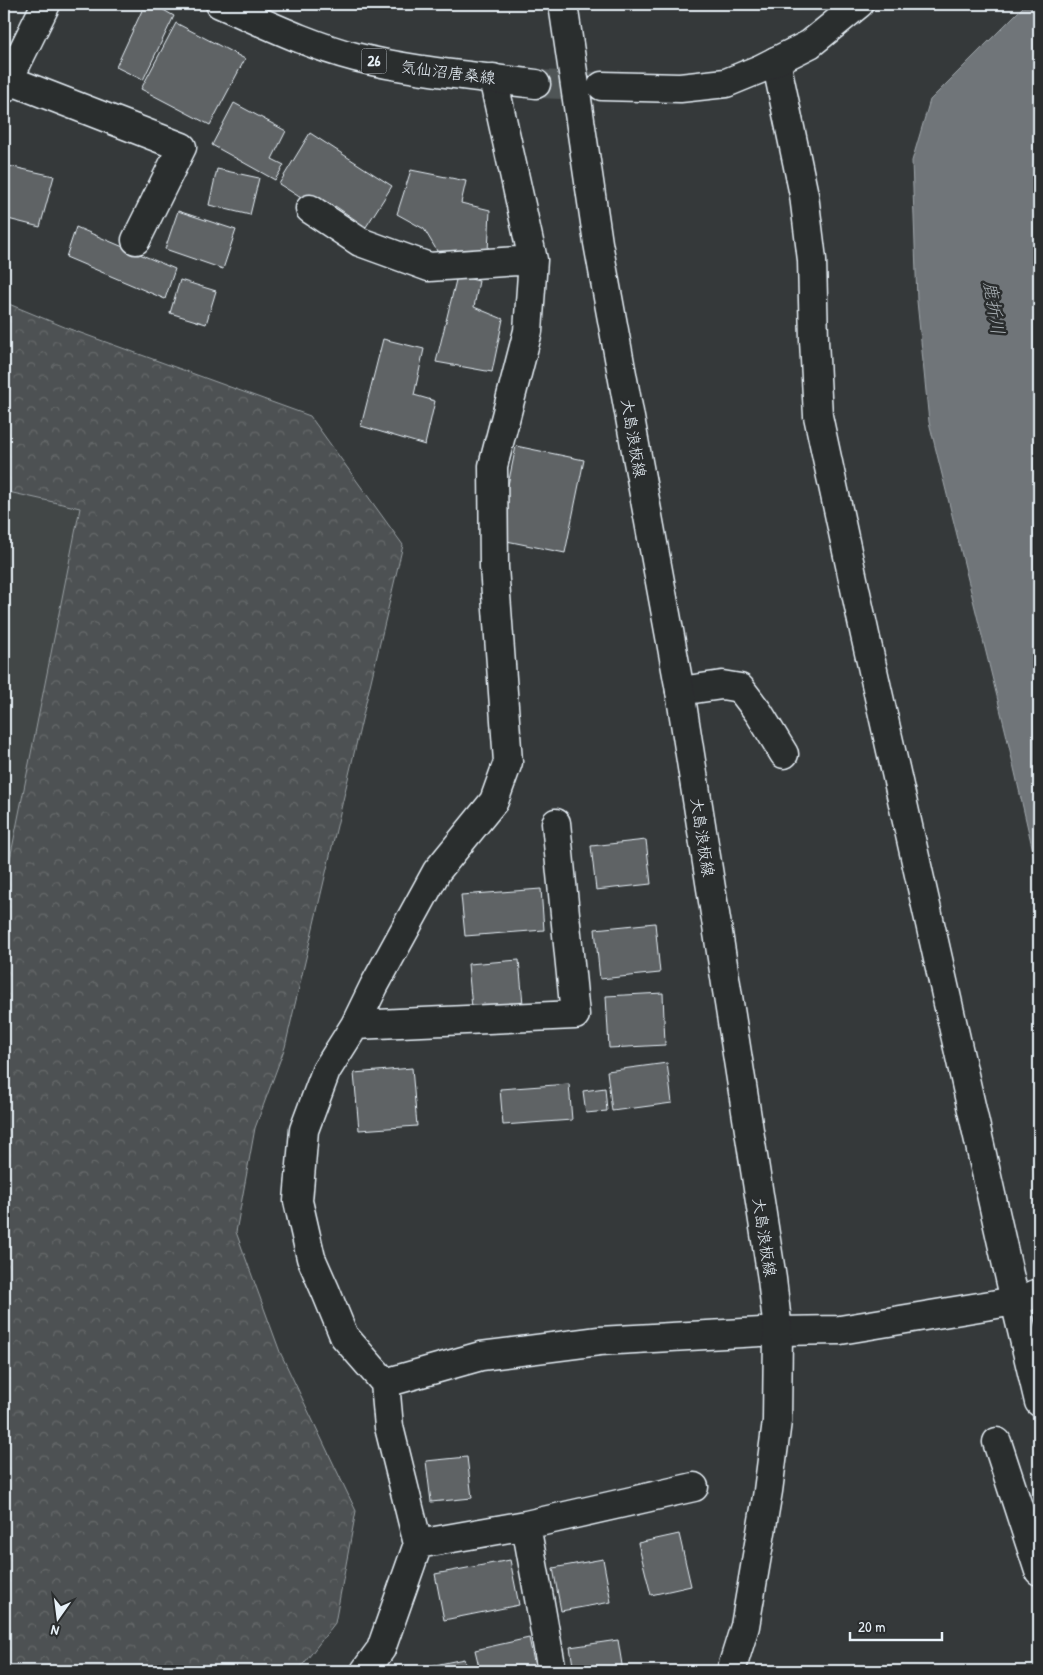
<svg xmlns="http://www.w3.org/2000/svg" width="1043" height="1675" viewBox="0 0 1043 1675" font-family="'Patrick Hand','Klee One',sans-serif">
<defs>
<pattern id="forest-crowns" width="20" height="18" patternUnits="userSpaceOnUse" patternTransform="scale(1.25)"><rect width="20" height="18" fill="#4d5152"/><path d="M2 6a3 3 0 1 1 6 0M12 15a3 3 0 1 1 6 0" fill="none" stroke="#676a6c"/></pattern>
</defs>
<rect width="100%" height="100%" fill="#35393a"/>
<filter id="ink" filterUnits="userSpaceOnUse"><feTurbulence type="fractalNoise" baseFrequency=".02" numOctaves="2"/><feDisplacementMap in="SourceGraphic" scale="10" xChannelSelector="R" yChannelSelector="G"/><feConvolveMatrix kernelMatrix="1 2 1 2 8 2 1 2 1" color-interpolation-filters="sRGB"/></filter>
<g filter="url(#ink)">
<path fill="#424647" d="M4 491 80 508 4 889Z"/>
<path fill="url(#forest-crowns)" stroke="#9aa1a5" d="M4 302 67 328 310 416 403 545 285 1047 255 1128 236 1232 280 1352 356 1511 335 1623 298 1671H4V889L80 508 4 491Z"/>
<path fill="#707579" stroke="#a0a7ac" d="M1026 4H1039V877L1006 733 929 422 917 301 912 161 930 100Z"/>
<path fill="#5f6365" stroke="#e8f1f8" d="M145 4H153L174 16 143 80 116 67Z
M176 23 245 59 210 125 141 89Z
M234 103 286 131 272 159 284 165 275 180 212 145Z
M310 133 392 186 366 227 335 206 328 215 279 184Z
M4 165 54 176 40 227 4 218Z
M217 169 259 178 250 215 209 205Z
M411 170 466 181 461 203 490 210 488 252 440 256 424 229 397 214Z
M178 211 236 230 223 269 165 249Z
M76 227 175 269 165 299 66 257Z
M457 276 479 281 474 307 503 319 492 372 436 362Z
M180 280 216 291 206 324 170 313Z
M383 339 424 349 414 395 435 401 425 445 361 426Z
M516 446 584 460 565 553 497 539Z
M646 840 651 884 596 890 591 846Z
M541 889 544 930 465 936 461 895Z
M655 923 660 973 600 979 595 929Z
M519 960 523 1004 472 1008 468 964Z
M663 993 665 1045 609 1048 606 996Z
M667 1063 672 1103 612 1111 607 1071Z
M412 1068 417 1126 359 1130 354 1073Z
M569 1084 572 1120 503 1125 500 1089Z
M605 1088 607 1111 586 1113 583 1091Z
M467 1457 472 1498 431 1502 426 1461Z
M679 1534 691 1586 651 1595 638 1543Z
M603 1559 611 1602 561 1611 553 1568Z
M510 1560 519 1605 444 1620 435 1574Z
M529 1638 536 1671H480L475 1650Z
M618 1640 623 1671H574L570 1647Z
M464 1659 467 1671H415V1669Z"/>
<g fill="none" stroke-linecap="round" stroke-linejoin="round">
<path stroke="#505556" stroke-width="28" stroke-dasharray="28 14" stroke-linecap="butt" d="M536 84 598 86"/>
<g stroke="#e8f1f8" stroke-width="31">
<path id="minor" d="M776 61 804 195 812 260 814 340 818 416 865 635 1015 1301 1039 1402
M4 78 182 147 136 240
M4 89 46 4
M310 209 360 242 429 267 533 260 493 78
M680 691 722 685 740 688 759 713 784 754
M355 1025 575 1015 556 823
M385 1383 481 1356 599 1341 778 1331 840 1330 1015 1301 1039 1293
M997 1442 1039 1571
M526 1525 552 1671
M418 1544 389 1427 385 1383 344 1336 326 1292 311 1258 298 1201 304 1130 326 1071 355 1025 374 986 437 871 494 801 508 762 494 567 493 466 528 331 533 260
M365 1671 381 1649 418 1544 526 1525 694 1487"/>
</g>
<g stroke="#e8f1f8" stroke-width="31">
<path id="major" d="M220 4C264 23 309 45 355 57 415 72 476 76 536 84
M563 4 598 243 680 691 746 1111 772 1279 778 1331 777 1421 768 1491 745 1626 731 1671
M602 86 680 88 726 83 760 69 810 44 859 4"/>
</g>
<use href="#minor" stroke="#2a2d2e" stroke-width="28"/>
<use href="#major" stroke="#2a2d2e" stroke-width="28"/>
</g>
</g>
<g text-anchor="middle" stroke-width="5" stroke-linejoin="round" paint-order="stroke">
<rect fill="#2a2d2e" stroke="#afb6bb" stroke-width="1" x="361.5" y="48.5" width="25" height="25" rx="4"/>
<g font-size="15" font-weight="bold" fill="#e8f1f8">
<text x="374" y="66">26</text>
</g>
<g font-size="16" fill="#e8f1f8" stroke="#2a2d2e">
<text transform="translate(448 72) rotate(7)" y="6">気仙沼唐桑線</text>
<text transform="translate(634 438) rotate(80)" y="6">大島浪板線</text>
<text transform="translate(703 837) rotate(81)" y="6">大島浪板線</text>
<text transform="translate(765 1237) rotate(81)" y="6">大島浪板線</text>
</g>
<g font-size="18" font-style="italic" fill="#acb3b8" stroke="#2a2d2e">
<text transform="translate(994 308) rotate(81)" y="6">鹿折川</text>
</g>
</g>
<rect width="1043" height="1675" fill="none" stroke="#2a2d2e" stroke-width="20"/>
<rect x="10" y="10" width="1023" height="1655" fill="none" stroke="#e8f1f8" stroke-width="2" filter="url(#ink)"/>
<g transform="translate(58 1618) rotate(194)" stroke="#2a2d2e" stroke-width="4" paint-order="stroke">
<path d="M0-4L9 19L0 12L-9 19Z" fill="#e8f1f8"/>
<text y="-8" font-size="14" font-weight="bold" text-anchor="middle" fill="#e8f1f8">N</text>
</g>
<path d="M850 1632v8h92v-8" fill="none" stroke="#e8f1f8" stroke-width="2.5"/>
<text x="858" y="1632" font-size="15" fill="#e8f1f8" stroke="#2a2d2e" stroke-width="4" paint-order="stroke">20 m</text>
</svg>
